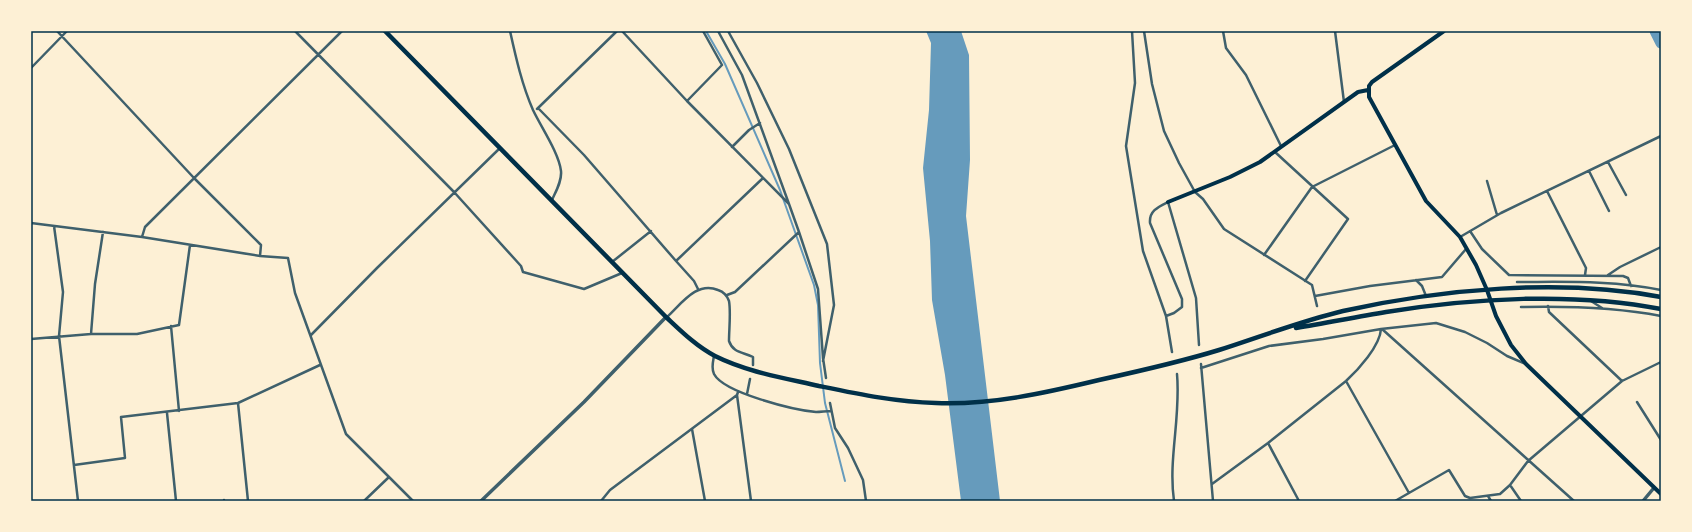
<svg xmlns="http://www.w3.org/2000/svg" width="1692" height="532" viewBox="0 0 1692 532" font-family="'Space Grotesk',sans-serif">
<rect width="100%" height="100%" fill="#fdf0d5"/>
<path fill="#669bbc" d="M926 31H961L969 55 970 160 966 216 1000 501H961L945 375 932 300 930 241 923 168 929 110 931 43Z"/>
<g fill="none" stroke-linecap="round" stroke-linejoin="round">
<path stroke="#669bbc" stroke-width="2" d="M706 31 725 64 780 190 814 285 818 305 820 363 825 403 845 481"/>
<path stroke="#669bbc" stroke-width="11" d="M1655 31 1661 43"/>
<path stroke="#3f606c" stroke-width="2.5" d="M57 31 194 178 261 245 260 256
M295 31 454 192 521 266 523 272 584 289 622 273
M510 31C516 58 522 85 533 110 541 127 559 153 561 171 562 181 556 191 552 200
M622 31 687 101 789 204 799 232 735 292 727 295
M718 31 742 75 789 204
M728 31 757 83 789 149 827 244 834 305 823 361
M1132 31 1135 83 1126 146 1143 251 1166 316 1172 352
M1144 31 1152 84 1164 131 1179 163 1195 192 1203 199 1224 229 1312 285 1317 306
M1223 31 1226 48 1246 75 1281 146
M1335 31 1344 102
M31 68 67 31
M687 101 722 65 703 31
M538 108 584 155 676 261
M537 109 617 31
M732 147 749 130 760 123
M1275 152 1348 219 1305 281
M1608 162 1626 195
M1589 171 1609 211
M1487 181 1497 215
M1547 191 1586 268 1585 275
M31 223 142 237 260 256 288 258 295 293 346 434 413 501
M54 226 63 292 59 336 78 501
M1470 231 1482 249 1509 275 1623 276 1628 278 1631 286
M799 232 818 289 823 358 826 378
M142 237 145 227 342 31
M1460 237 1501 213 1661 136
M1264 255 1312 187 1395 145
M612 262 651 231
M1608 275 1620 267 1661 247
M1416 280 1422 286 1426 296
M1517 282C1564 282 1614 280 1661 290
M698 289 694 281 676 261 762 179
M1315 296 1370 286 1442 277 1466 249
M1591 301 1602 308
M1548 306 1549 312 1622 381
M1521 307C1568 306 1615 307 1661 316
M1166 316 1174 313 1182 307V299L1150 223C1149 211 1158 207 1168 202L1196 298 1199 345
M667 317C682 303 697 281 718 290 724 292 727 295 729 301 731 312 729 330 729 341 733 353 743 352 753 357V365
M171 326 179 411
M1382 329 1574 501
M91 334 95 284 103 232
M311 335 377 268 500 148
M31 339 91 334H137L179 325 190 245
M714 356C713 362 711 368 714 374 724 393 794 410 816 412 821 412 826 411 831 411
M1201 364 1213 501
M1201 368 1269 346 1323 339 1381 329 1436 323 1465 332 1487 343 1507 356 1526 364
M1346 381 1409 493
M738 392 737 395 751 501
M747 394 750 379
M1637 402 1661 440
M238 403 248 501
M830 403 835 428 848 448 863 480 866 501
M167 413 176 501
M692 429 705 501
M1268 443 1299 501
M74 465 125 458 121 417 238 403 320 365
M1212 484 1268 443 1346 381C1358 370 1380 346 1381 329
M1510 485 1521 501
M1488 496 1491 501
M224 500V501
M364 501 389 477
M601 501 610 490 737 395
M1174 501C1168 459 1181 417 1177 374
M1395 501 1449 470 1465 496 1470 498 1500 494 1510 485 1528 461 1622 381 1661 362"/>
<path stroke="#3f606c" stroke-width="3.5" d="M481 501 584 402 666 317
M1643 501 1653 489"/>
<path stroke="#003049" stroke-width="4" d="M1444 31 1372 82 1369 86V97L1426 201 1460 237 1476 265 1487 290
M1168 202 1230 177 1260 162 1358 92 1368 90"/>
<path stroke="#003049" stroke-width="4" d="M1487 290 1496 316 1511 345 1526 364 1661 494"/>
<path stroke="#003049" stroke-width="4.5" d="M385 31 666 317C681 331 696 346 715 356 747 372 784 378 819 386 858 394 896 402 936 403 992 405 1045 393 1099 380 1140 371 1180 362 1219 350 1260 337 1301 321 1343 311 1442 289 1560 278 1661 297
M1296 328C1326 323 1356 317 1386 312 1473 298 1574 292 1661 309"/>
</g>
<rect width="1692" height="532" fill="none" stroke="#fdf0d5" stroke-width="64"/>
<rect x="32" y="32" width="1628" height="468" fill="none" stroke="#003049" stroke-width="1.5"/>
</svg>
